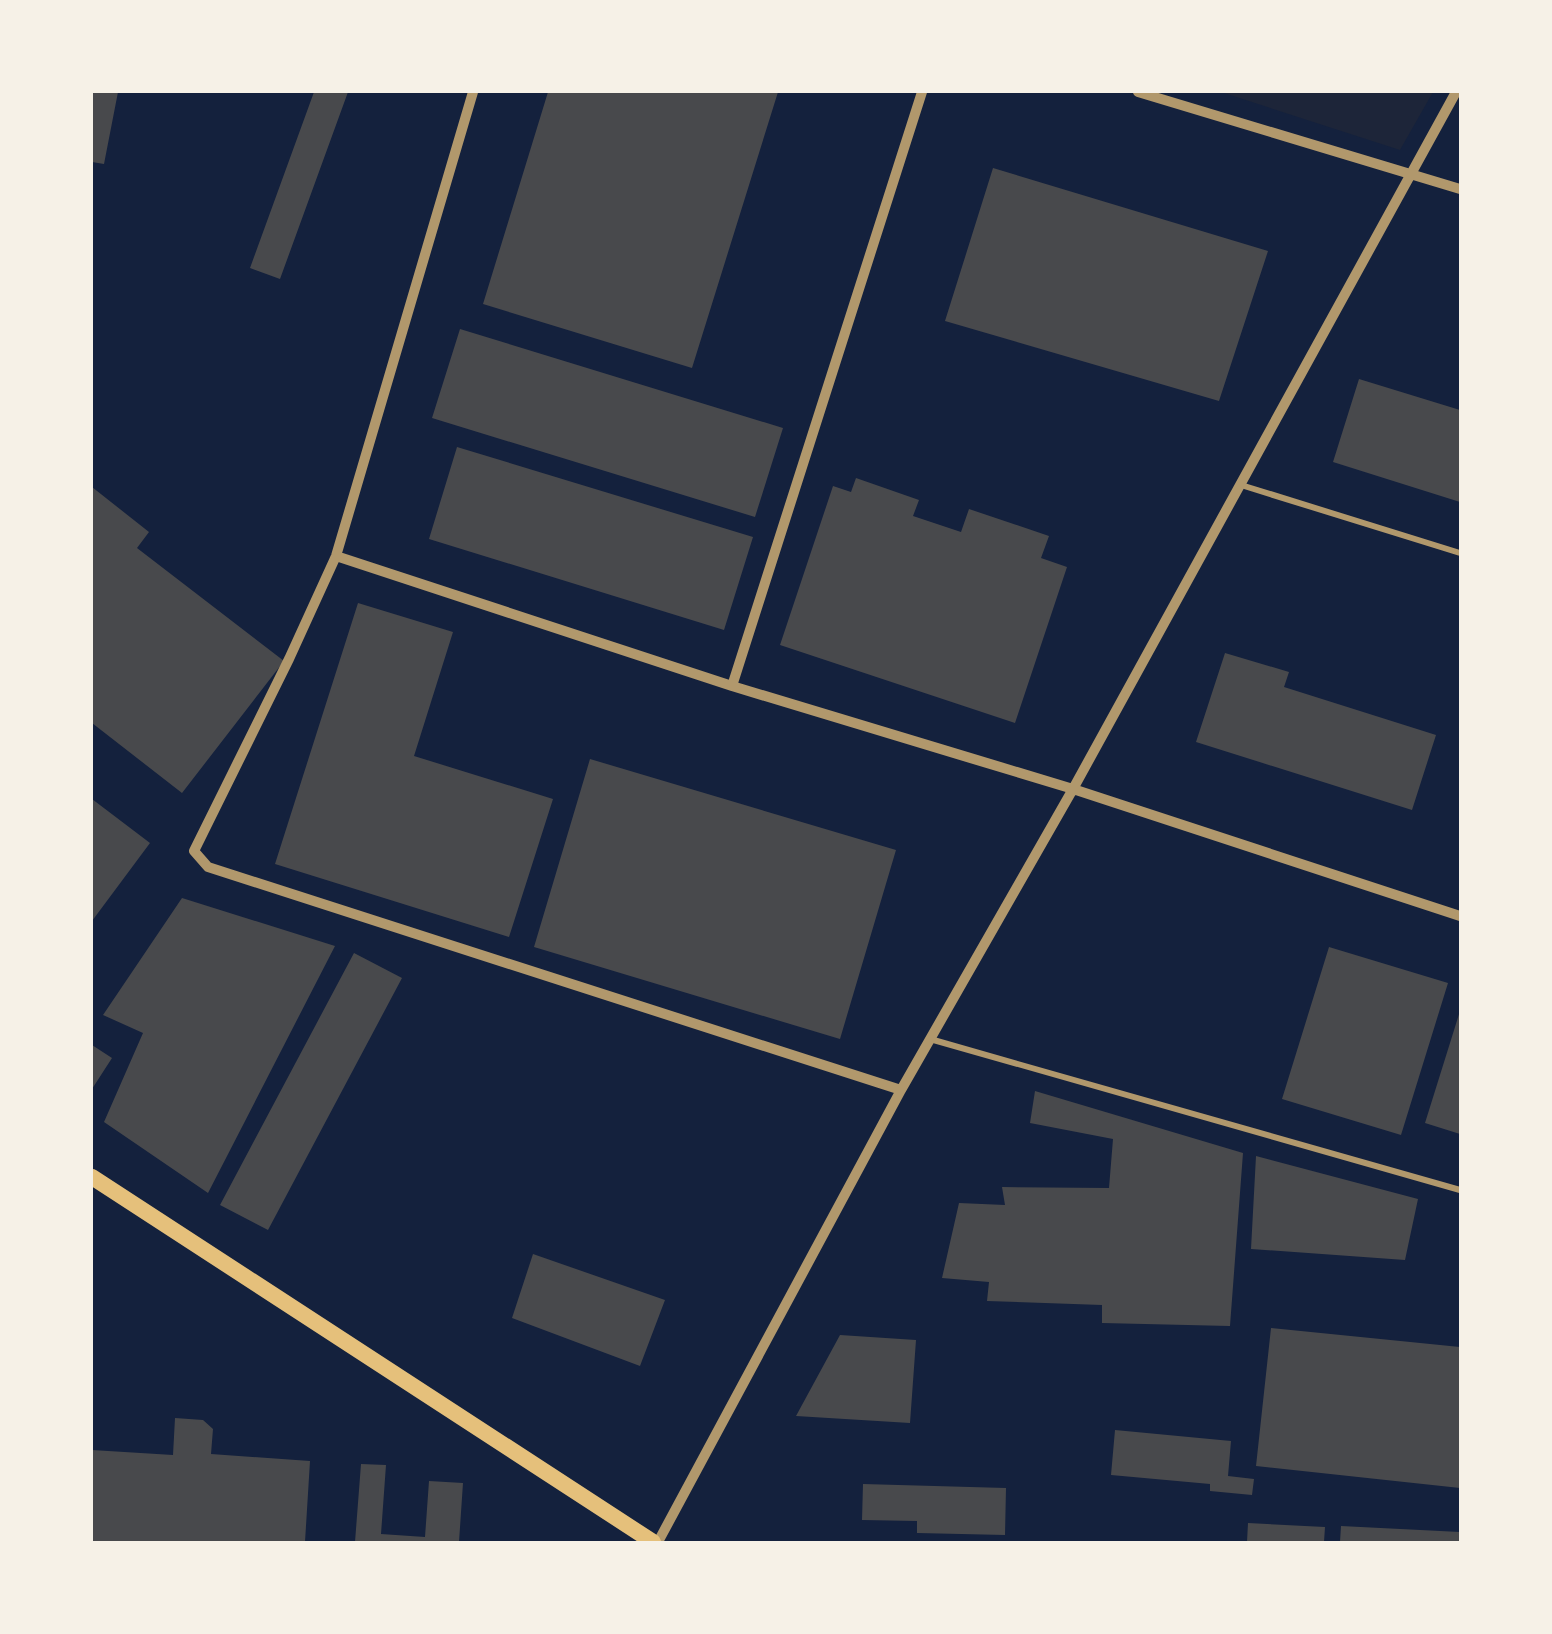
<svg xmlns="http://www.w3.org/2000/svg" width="1552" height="1634" viewBox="0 0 1552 1634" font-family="Raleway,sans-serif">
<rect width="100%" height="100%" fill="#14213d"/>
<path fill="#1d2539" d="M1221 92H1433L1400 150Z"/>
<path fill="#48494c" d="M92 92H118L104 164 92 162Z
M314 92H348L280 279 250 268Z
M548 92H778L692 368 483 304Z
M993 168 1268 251 1219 401 945 321Z
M460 329 783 428 755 517 432 418Z
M1359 379 1460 410V502L1333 462Z
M457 447 753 537 724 630 429 539Z
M856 478 919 500 913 516 961 532 969 509 1049 536 1041 558 1067 567 1015 723 780 645 833 486 851 492Z
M92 487 149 532 137 548 284 661 182 793 92 723Z
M358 603 453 632 414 756 553 799 509 937 275 864Z
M1225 653 1289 672 1284 687 1436 735 1412 810 1196 742Z
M590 759 896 850 840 1039 534 947Z
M92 799 150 843 92 921Z
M182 898 335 946 208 1193 104 1122 143 1033 103 1015Z
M1329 947 1448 983 1401 1135 1282 1099Z
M354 953 402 978 268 1230 220 1205Z
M1460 1011V1134L1425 1123Z
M92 1045 112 1058 92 1089Z
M1035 1091 1243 1153 1230 1326 1102 1323V1305L987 1301 989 1282 942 1278 959 1203 1005 1205 1002 1187 1109 1188 1113 1139 1030 1123Z
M1256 1156 1418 1199 1405 1260 1251 1249Z
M533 1254 665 1300 640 1366 512 1318Z
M1271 1328 1460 1347V1488L1256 1466Z
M840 1335 916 1340 910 1423 796 1416Z
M175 1418 203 1420 213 1429 211 1454 310 1461 305 1542H92V1450L173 1455Z
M1115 1430 1231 1441 1228 1476 1254 1479 1252 1495 1210 1491V1484L1111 1475Z
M361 1464 386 1465 381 1534 425 1537 429 1481 463 1483 459 1542H355Z
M863 1484 1006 1488 1005 1535 917 1533V1521L862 1520Z
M1248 1523 1325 1527 1324 1542H1247Z
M1341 1526 1460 1532V1542H1340Z"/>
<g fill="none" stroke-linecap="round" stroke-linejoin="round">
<path stroke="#b1986c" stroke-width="6" d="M1241 485 1460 553
M930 1039 1460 1190"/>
<path stroke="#b1986c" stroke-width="10" d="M473 92 336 556 289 659 194 851 208 867 901 1090
M1138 92 1460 189
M336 556 732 686 1073 789 1460 916
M732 686 922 92
M658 1542 901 1090 1073 789 1456 92"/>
<path stroke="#e5c07b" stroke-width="16" d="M92 1177 653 1542"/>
</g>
<rect width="1552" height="1634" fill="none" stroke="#f6f1e7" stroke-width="186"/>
</svg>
